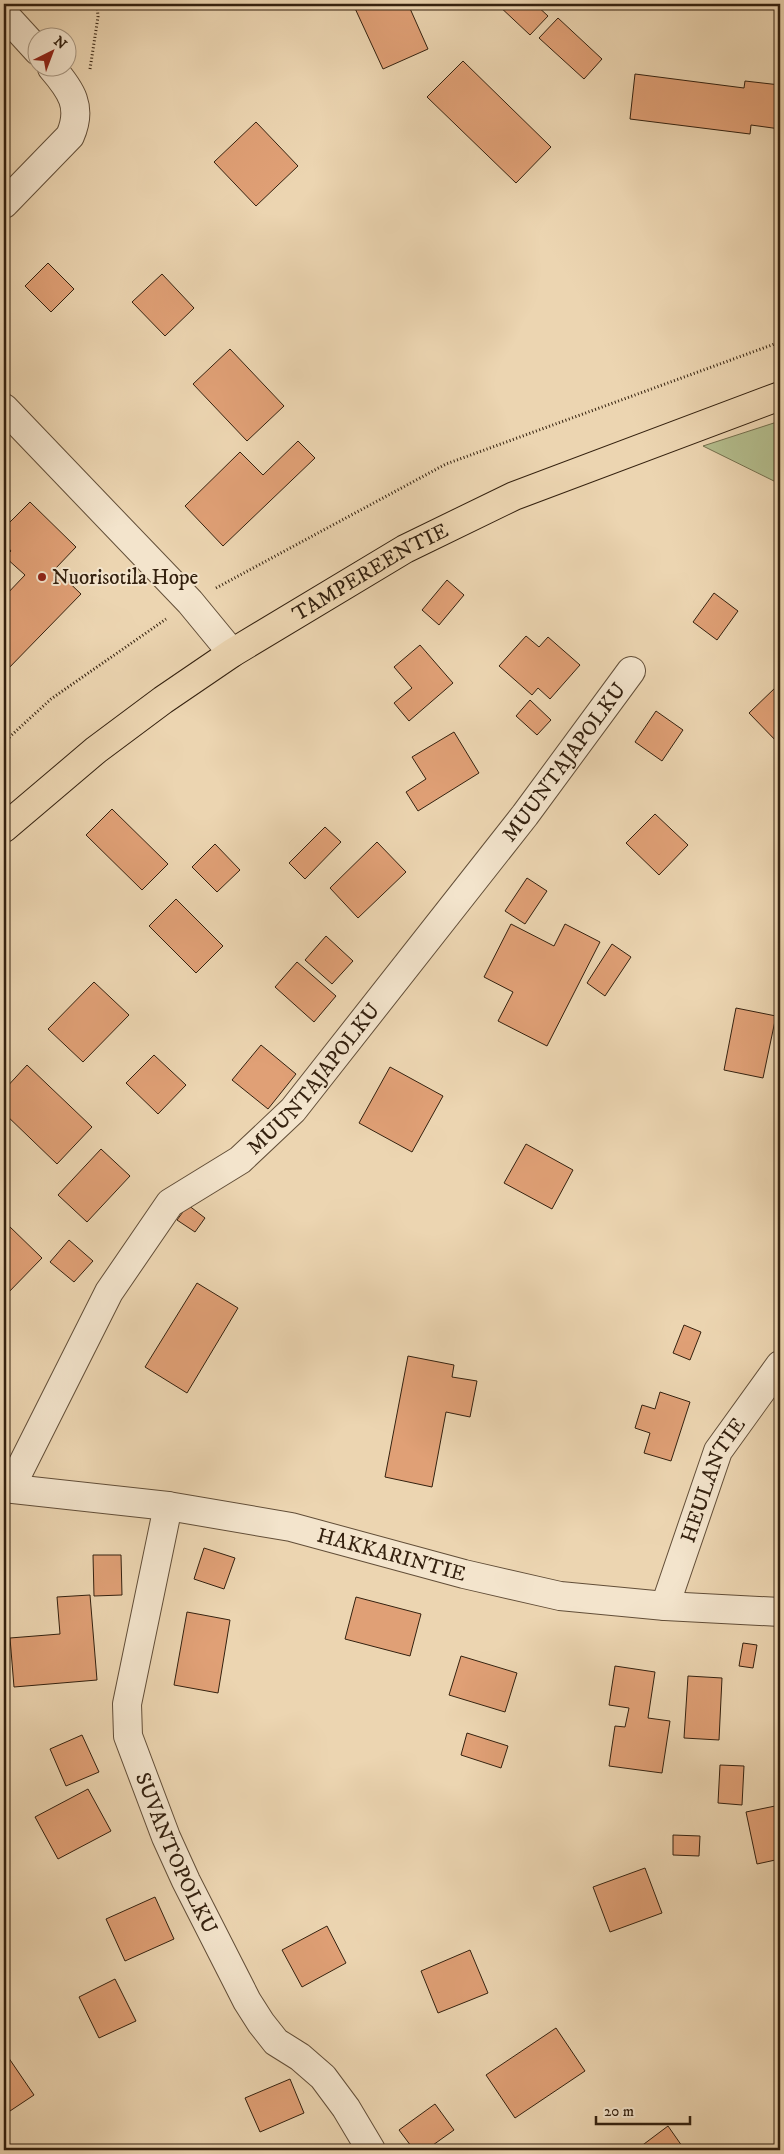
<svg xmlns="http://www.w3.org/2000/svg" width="784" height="2154" viewBox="0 0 784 2154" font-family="'IM FELL DW Pica',serif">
<rect width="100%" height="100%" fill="#ecd5b1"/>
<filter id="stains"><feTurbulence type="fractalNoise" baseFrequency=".004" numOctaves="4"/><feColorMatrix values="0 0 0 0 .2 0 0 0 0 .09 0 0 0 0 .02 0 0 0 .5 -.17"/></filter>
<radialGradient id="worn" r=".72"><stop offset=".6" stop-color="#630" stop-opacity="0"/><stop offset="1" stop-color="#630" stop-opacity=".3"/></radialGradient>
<path fill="#b4be8e" stroke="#74704e" d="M780 421V484L703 446Z"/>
<path fill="#e0a076" stroke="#34210f" d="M353 4H408L428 49 383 69Z
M497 4H535L548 16 530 35Z
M558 18 602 59 584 79 539 38Z
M463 61 551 147 516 183 427 97Z
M635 74 744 88 745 81 780 85V129L751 125 750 134 630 119Z
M256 122 298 166 256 206 214 162Z
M48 263 74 289 51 312 25 286Z
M162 274 194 308 165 336 132 302Z
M230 349 284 406 247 441 193 384Z
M298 441 315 458 223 546 185 506 240 452 263 475Z
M30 502 76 547 55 569 81 594 4 673V597L25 575 5 557 11 551 4 543V528Z
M447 580 464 595 439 625 422 610Z
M714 593 738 611 717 640 693 622Z
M526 636 539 647 548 637 580 665 550 699 538 688 532 695 499 666Z
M420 645 453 683 409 721 394 703 412 688 394 667Z
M776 687 780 691V745L749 713Z
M530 700 551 720 537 735 516 716Z
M656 711 683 730 662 761 635 742Z
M454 732 479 773 418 811 406 792 426 779 412 757Z
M112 809 168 864 142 890 86 835Z
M655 814 688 845 659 875 626 843Z
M325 827 341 842 305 879 289 863Z
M377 842 406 872 358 918 330 888Z
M215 844 240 870 217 892 192 867Z
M527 878 547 891 525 924 505 911Z
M176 899 223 946 196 973 149 926Z
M511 924 554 946 565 924 600 942 547 1046 498 1021 513 992 484 977Z
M326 936 353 961 332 984 305 960Z
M612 944 631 957 605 996 587 983Z
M297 962 336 996 314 1022 275 987Z
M94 982 129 1015 83 1062 48 1029Z
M736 1008 776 1016 763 1078 724 1070Z
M261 1045 296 1074 268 1109 232 1080Z
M154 1055 186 1085 158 1114 126 1083Z
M27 1065 92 1127 57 1164 4 1113V1090Z
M390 1067 443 1096 412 1152 359 1123Z
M526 1144 573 1170 552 1209 504 1183Z
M101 1149 130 1176 87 1222 58 1195Z
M188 1205 205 1218 195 1232 177 1220Z
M8 1225 42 1258 4 1297V1229Z
M69 1240 93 1261 74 1282 50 1262Z
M197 1283 238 1308 187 1393 145 1367Z
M684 1325 701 1332 690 1360 673 1353Z
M408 1356 454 1365 452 1377 477 1381 470 1417 446 1412 432 1487 385 1477Z
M660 1392 690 1402 671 1461 644 1453 650 1433 635 1428 642 1405 655 1409Z
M204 1548 235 1558 224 1589 194 1579Z
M93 1555H121L122 1595 94 1596Z
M90 1595 97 1680 14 1687 10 1638 60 1634 57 1597Z
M356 1597 421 1614 410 1656 345 1639Z
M187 1612 230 1620 218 1693 174 1685Z
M743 1643 757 1645 753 1668 739 1666Z
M461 1656 517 1673 505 1712 449 1695Z
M615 1666 655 1672 648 1718 670 1721 662 1773 609 1766 615 1726 625 1727 629 1708 609 1705Z
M688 1676 722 1678 719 1740 684 1738Z
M467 1733 508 1746 501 1768 461 1755Z
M82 1735 99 1772 66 1786 50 1749Z
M720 1765 744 1766 742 1805 718 1803Z
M88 1789 111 1831 58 1859 35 1817Z
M780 1805V1859L757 1864 746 1812Z
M673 1835 700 1836 699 1856 673 1855Z
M645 1868 662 1913 610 1932 593 1887Z
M155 1897 174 1939 125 1961 106 1919Z
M327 1926 346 1963 302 1987 282 1950Z
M470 1950 488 1993 438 2013 421 1971Z
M115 1979 136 2021 99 2038 79 1997Z
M556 2028 585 2071 515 2118 486 2075Z
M4 2051 34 2095 4 2115Z
M290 2079 304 2113 260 2132 245 2098Z
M435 2104 454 2130 426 2150H414L399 2130Z
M668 2126 682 2146 676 2150H643L640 2147Z"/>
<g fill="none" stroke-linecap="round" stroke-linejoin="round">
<g stroke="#624e38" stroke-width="30">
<g id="minor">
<path d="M4 14 38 51"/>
<path d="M4 204 70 136C83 107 71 90 52 68"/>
<path d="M4 408 190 602 232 653"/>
<path id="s1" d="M11 1487 109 1292 170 1203 240 1160 293 1110 525 815 631 671"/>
<path id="s2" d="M4 1488 168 1506 291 1527 464 1574 560 1596 665 1606 780 1612"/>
<path id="s3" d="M168 1506 127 1704 128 1736 166 1837 186 1881 247 2001 261 2023 276 2042 300 2057 323 2077 346 2108 371 2150"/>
<path id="s4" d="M665 1606 718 1451 780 1365"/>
</g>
</g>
<g stroke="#34210f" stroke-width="30">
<g id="major">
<path id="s5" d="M4 828 96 750 163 700 232 653 405 549 514 496 780 396"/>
</g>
</g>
<path stroke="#34210f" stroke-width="3" stroke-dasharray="1 2.5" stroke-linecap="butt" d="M90 69 98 17 97 4
M216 588 446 464 780 342
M4 742 51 699 166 619"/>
<use href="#minor" stroke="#f3e4cc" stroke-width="28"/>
<use href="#major" stroke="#ecd5b1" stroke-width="28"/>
</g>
<circle fill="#8f2418" stroke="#f3e4cc" stroke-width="2" cx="42" cy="577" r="5"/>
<g text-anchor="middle" stroke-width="4" stroke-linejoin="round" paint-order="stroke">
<g font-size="21" fill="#34210f" stroke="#f3e4cc">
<text dy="7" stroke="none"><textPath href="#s5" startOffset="448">TAMPEREENTIE</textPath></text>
<text dy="7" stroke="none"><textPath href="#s1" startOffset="922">MUUNTAJAPOLKU</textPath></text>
<text dy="7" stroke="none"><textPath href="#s1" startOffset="518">MUUNTAJAPOLKU</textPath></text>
<text dy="7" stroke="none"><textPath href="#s4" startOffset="135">HEULANTIE</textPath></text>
<text dy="7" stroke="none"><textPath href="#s2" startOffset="394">HAKKARINTIE</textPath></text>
<text dy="7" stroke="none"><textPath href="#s3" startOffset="361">SUVANTOPOLKU</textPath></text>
</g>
<g font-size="21" fill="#34210f" stroke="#f3e4cc" text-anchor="start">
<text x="52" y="584">Nuorisotila Hope</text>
</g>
</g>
<rect width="784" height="2154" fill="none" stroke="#ecd5b1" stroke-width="20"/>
<rect x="5" y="5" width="774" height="2144" fill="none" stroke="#34210f" stroke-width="2.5"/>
<rect x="10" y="10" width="764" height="2134" fill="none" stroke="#34210f"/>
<g transform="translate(52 52) rotate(42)"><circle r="24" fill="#f3e4cc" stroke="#a79680"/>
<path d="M0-4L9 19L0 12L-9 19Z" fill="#8f2418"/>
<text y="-8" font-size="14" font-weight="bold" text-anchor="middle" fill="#34210f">N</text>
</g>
<path d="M596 2116v8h94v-8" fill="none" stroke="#34210f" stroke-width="2.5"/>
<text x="604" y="2116" font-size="15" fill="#34210f" stroke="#f3e4cc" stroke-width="4" paint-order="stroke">20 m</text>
<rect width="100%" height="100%" filter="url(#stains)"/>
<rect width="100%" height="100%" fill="url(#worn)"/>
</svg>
